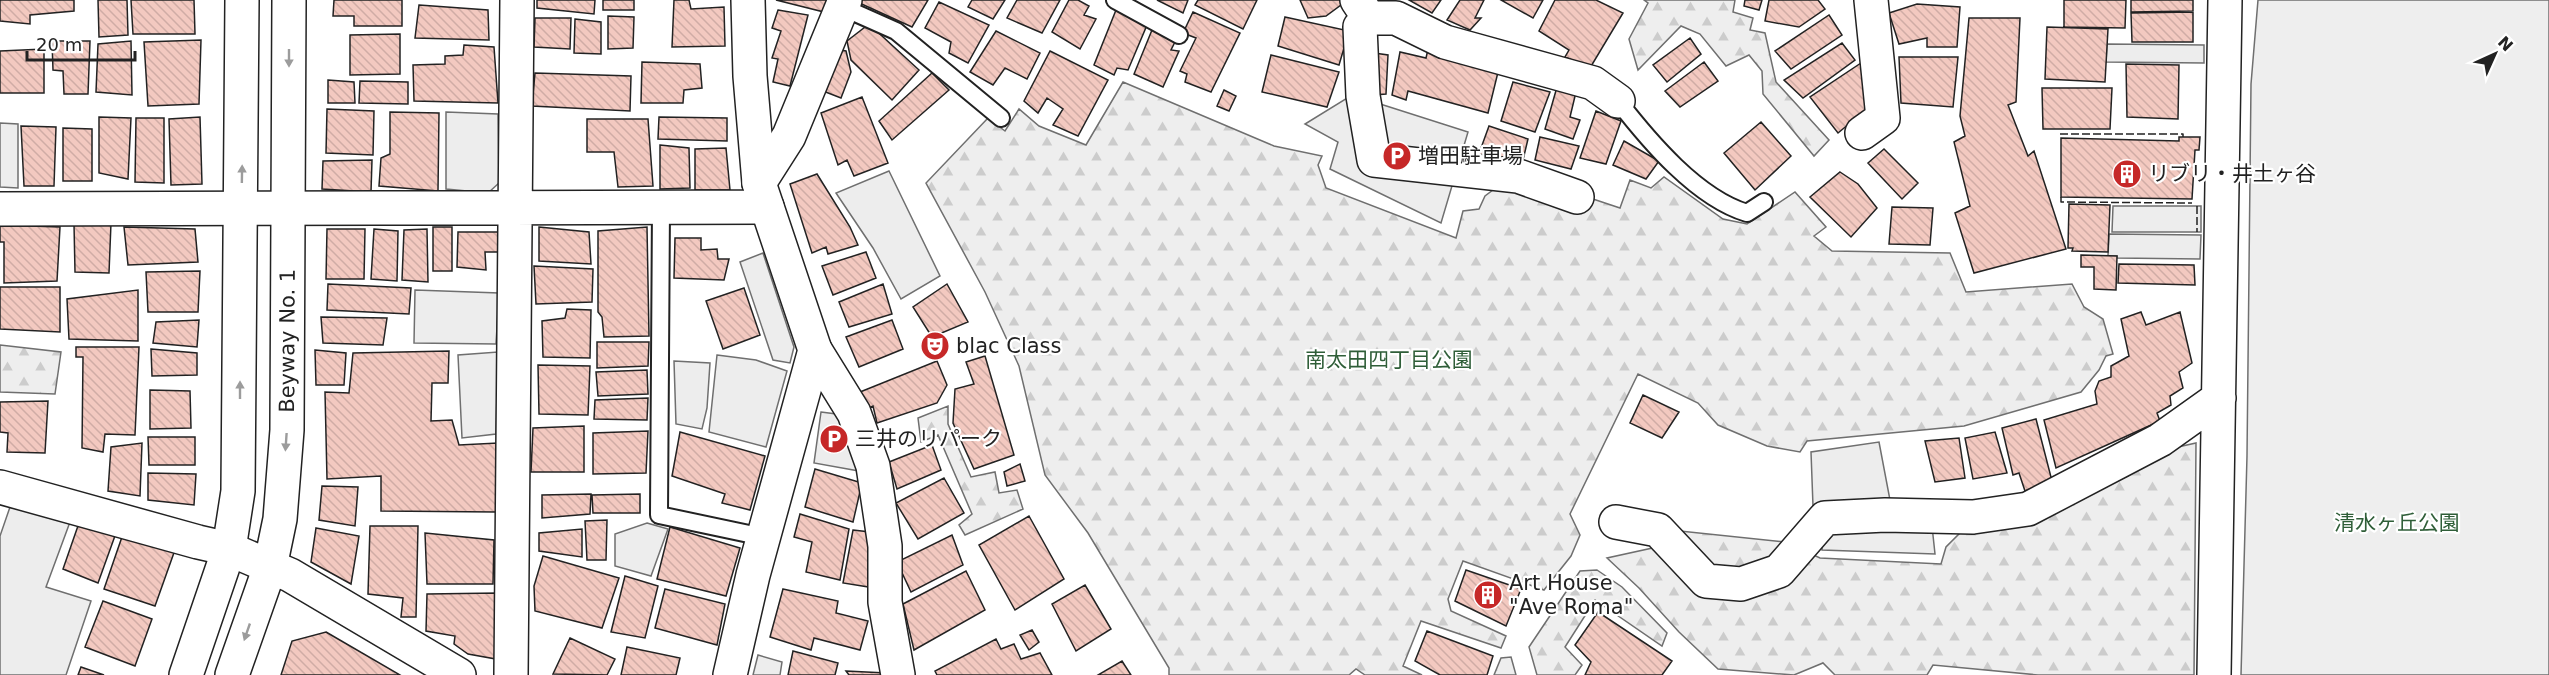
<svg xmlns="http://www.w3.org/2000/svg" width="2549" height="675" viewBox="0 0 2549 675" font-family="'DejaVu Sans','Noto Sans JP',sans-serif">
<defs>
<pattern id="forest-firs" width="22" height="20" patternUnits="userSpaceOnUse" patternTransform="scale(1.5)"><rect width="22" height="20" fill="#eee"/><path d="M5 1l3.5 6h-7zM16 11l3.5 6h-7z" fill="#ccc"/></pattern>
<pattern id="building-back-hatch" width="6" height="6" patternUnits="userSpaceOnUse" patternTransform="scale(1.5)"><rect width="6" height="6" fill="#f3c9c0"/><path d="M-1 5l2 2M0 0l6 6M5-1l2 2" fill="none" stroke="#d0aca5"/></pattern>
</defs>
<rect width="100%" height="100%" fill="#fff"/>
<path fill="#eee" stroke="#6f6f6f" stroke-width="1.5" d="M2258 0H2549V675H2241L2247 456 2251 84Z"/>
<path fill="url(#forest-firs)" stroke="#6f6f6f" stroke-width="1.5" d="M1644 0H1735L1733 12 1753 18 1750 30 1765 33 1776 82 1829 140 1814 156 1763 94 1762 71 1749 55 1726 66 1700 34 1681 26 1638 70 1629 39 1648 3Z
M1123 82 1274 146 1322 156 1318 165 1326 188 1456 238 1463 211 1479 209 1485 196 1505 181 1590 198 1620 208 1630 180 1651 188 1664 177 1723 219 1747 224 1795 192 1826 227 1814 236 1832 251 1950 253 1966 292 2072 284 2084 307 2103 319 2113 354 2106 356 2099 370 2081 392 2033 406 1964 426 1807 441 1800 452 1767 446 1718 425 1698 403 1638 374 1570 514 1580 535 1571 556 1544 590 1463 561 1448 599 1451 611 1506 636 1501 648 1421 621 1403 666 1422 675H1365L1356 669 1349 675H1169V668L1088 533 1045 475 1019 366 985 292 926 183 988 118 1005 131 1019 109 1039 126 1086 145Z
M0 345 61 352 55 394 0 392Z
M948 406V424L971 477 995 472 999 493 1017 490 1023 509 965 535 959 525 972 514 938 435 921 442 918 418Z
M2196 443 2194 675H2038L1933 665 1927 675H1835L1823 663 1794 675 1718 669 1679 632 1639 588 1607 558 1657 547 1680 531 1785 542 1820 558 1941 564 1946 547 1969 524 2035 516 2128 476 2160 451Z
M1597 570 1622 587 1667 633 1662 646 1595 600 1565 647 1582 665 1575 675H1537L1529 647 1580 571Z
M1511 657 1516 675H1494L1501 658Z"/>
<path fill="#ededed" stroke="#6f6f6f" stroke-width="1.5" d="M2107 44 2204 45V63L2106 62Z
M1352 95 1468 132 1441 223 1330 169 1338 142 1305 124Z
M446 112 498 114 499 183 488 193 446 189Z
M0 123 18 124V188L0 187Z
M889 171 940 276 901 299 873 248 836 193Z
M2113 206H2201V232H2112Z
M2109 234 2201 235 2200 259 2117 258V256H2108Z
M763 253 794 347 790 363 773 360 740 262Z
M415 290 499 293 496 344 414 343Z
M498 352 496 434 462 438 458 355Z
M717 355 756 360 787 371 766 447 709 432Z
M674 361 710 363 707 408 702 429 676 424Z
M821 412 844 415 859 471 814 463Z
M1879 442 1890 500 1813 506 1811 452Z
M10 507 70 522 46 587 91 601 66 675H0V536Z
M647 523 668 529 651 576 615 566V534Z
M1932 526 1935 554 1822 550V531Z
M758 655 782 662 780 675H753Z"/>
<path fill="url(#building-back-hatch)" stroke="#222" stroke-width="1.5" d="M0 0H74V11L30 15V24L0 21Z
M98 0H127L128 35 99 37Z
M131 0H194L195 34H133Z
M334 0H402V26H354V16H333Z
M537 0H595L594 14 537 8Z
M603 0H634V10H603Z
M674 0H689L691 9 724 7 725 46 672 47Z
M776 0H827L824 12Z
M853 0H928L912 27Z
M972 0H1005L993 19 968 7Z
M1017 0H1060L1042 33 1007 18Z
M1069 0H1078L1089 6 1084 15 1096 19 1080 49 1052 32Z
M1157 0H1188L1183 13Z
M1198 0H1257L1243 29 1195 5Z
M1300 0H1344L1345 2 1326 16 1308 18Z
M1409 0H1441L1432 13Z
M1460 0H1484L1475 18H1481L1470 30 1447 20Z
M1501 0H1543L1533 18Z
M1555 0H1596L1623 13 1590 68 1565 57 1569 50 1539 31Z
M1745 0H1762L1759 10 1744 6Z
M1769 0H1818L1825 9 1799 27 1765 21Z
M2064 0H2126L2125 28 2064 27Z
M2131 0H2193V11L2131 12Z
M939 2 989 25 968 63 949 53 951 42 925 28Z
M1917 4 1960 7 1957 47H1927V38L1899 44 1889 13Z
M419 5 488 10 489 40 415 38Z
M778 10 808 15 790 86 773 82 778 59 772 58 781 31 772 28Z
M1116 10 1147 25 1128 70 1117 68 1114 75 1094 65Z
M1193 12 1240 33 1211 92 1185 82 1187 74 1180 71 1196 38 1183 33Z
M2193 12V42H2132L2131 13Z
M1829 15 1842 35 1791 69 1775 51Z
M608 16 634 17 633 48 608 49Z
M1285 17 1349 31 1339 65 1278 46Z
M535 18H571L570 49 534 47Z
M1969 18H2020L2016 102 2008 105 2028 156 2034 151 2066 249 1974 273 1955 213 1970 206 1954 142 1965 136 1960 116Z
M575 19 601 22V54L574 53Z
M869 24 919 70 892 100 851 60 847 41Z
M2047 27 2108 29 2105 82 2045 79Z
M1152 30 1176 40 1171 50 1179 51 1163 87 1134 74Z
M996 31 1040 53 1027 79 1005 68 993 85 970 72Z
M400 34V74L350 75V35Z
M1690 38 1701 54 1667 82 1653 65Z
M201 40 199 104 148 106 144 42Z
M52 41H90L88 94H64L63 71 53 70Z
M131 41 132 95 96 92 98 44Z
M1842 43 1855 60 1803 98 1784 80Z
M464 45 494 47 498 103 414 101 413 65 445 64V56L463 55Z
M1429 45 1500 64 1488 113 1408 91 1406 100 1392 95 1400 52 1426 58Z
M44 49V93H0V51Z
M834 49 846 51 851 72 841 98 818 89Z
M1050 51 1108 80 1078 136 1053 125 1063 109 1047 98 1038 113 1024 101Z
M1374 53 1388 55 1386 94 1374 95Z
M1271 55 1339 72 1327 107 1262 92Z
M1899 57H1958L1953 107 1901 103Z
M1864 61 1867 109 1838 133 1810 97Z
M642 62 700 64 702 88 684 90 683 103H641Z
M1704 62 1718 81 1680 107 1665 91Z
M2126 64 2179 65 2178 119 2127 117Z
M535 73 631 76 630 111 532 106Z
M932 73 949 90 892 140 879 121Z
M328 80 354 82 355 103H328Z
M360 81 408 82V104L359 103Z
M1513 82 1550 92 1535 132 1501 121Z
M1557 87 1576 92 1570 117 1580 120 1573 139 1545 129Z
M2042 88H2112L2110 129H2043Z
M1224 90 1236 96 1229 111 1217 106Z
M862 97 888 163 854 176 847 160 838 165 821 113Z
M327 109 374 111 373 155 326 153Z
M1596 111 1621 121 1606 164 1580 158Z
M390 112 439 113 438 191 379 186 381 158 390 154Z
M99 117 131 118 128 179 99 173Z
M200 117 202 184 171 185 169 119Z
M659 117 727 118V141L658 139Z
M136 118H164V183L135 182Z
M587 119H648L653 186 618 187 614 152H587Z
M1761 122 1791 156 1755 190 1724 153Z
M21 126 56 127 54 186H24Z
M1489 126 1528 139 1522 164 1477 159Z
M63 128 92 129V181H63Z
M1540 137 1579 146 1571 169 1535 160Z
M2179 137H2200L2199 150H2195L2192 199 2061 197V138L2179 141Z
M1624 141 1659 161 1646 179 1613 165Z
M660 145 689 148 690 188 660 189Z
M726 148 730 190H695V149Z
M1884 149 1918 183 1902 199 1868 163Z
M372 160 371 192 322 189 323 161Z
M1840 172 1858 184 1877 208 1851 237 1810 197Z
M817 174 850 227 858 245 828 254 826 247 812 253 790 184Z
M2069 204 2110 205 2108 252 2072 251 2073 248H2068Z
M1892 207 1933 208 1930 245 1889 244Z
M111 223 109 273 75 272 74 224Z
M0 225 60 227 57 281 4 283V242H0Z
M124 227 195 229 198 262 128 265Z
M433 227H452V271H433Z
M539 227 589 232 591 264 539 261Z
M647 227 649 336 604 337 602 317 598 312V231Z
M327 229H365L364 279H326Z
M374 229 398 231 397 281 371 279Z
M427 229 428 282 402 280 404 230Z
M458 232H498L499 252H485L486 270 457 267Z
M675 238H701V250L717 249 718 259H729L724 280 674 278Z
M866 252 876 278 833 295 822 266Z
M2081 255 2117 256 2116 290 2094 289V267H2081Z
M2119 264 2194 265 2195 285 2118 283Z
M534 266 593 269 592 302 536 304Z
M200 271 198 312H148L146 272Z
M328 284 411 288 409 314 327 310Z
M883 284 892 314 849 327 839 302Z
M947 284 968 322 932 337 913 307Z
M0 287H60V332L0 329Z
M744 288 760 335 723 349 706 301Z
M138 290V341L69 339 67 299Z
M567 309 591 310 590 358 543 357 542 321 565 318Z
M2141 312 2146 325 2180 312 2192 363 2179 372 2183 388 2170 396 2171 405 2157 413 2160 421 2056 468 2044 420 2097 404 2095 391 2099 381 2111 377V366L2129 356 2121 319Z
M321 317 387 318 383 345 323 343Z
M199 320 197 347 153 343 156 322Z
M892 320 903 349 859 367 846 337Z
M597 342H649L648 366 597 368Z
M76 347H139L135 435 105 434 103 452 82 448 83 357H76Z
M151 349 197 353V375L152 376Z
M315 350 346 353 344 385H316Z
M449 351 448 383H432L431 421 452 420 459 445 498 443 496 512 381 511V476L327 479 325 392 349 393 353 353Z
M985 356 1014 455 974 469 953 423 955 389 974 384 966 362Z
M937 361 947 385 937 403 877 423 873 406 864 410 860 392Z
M538 365 590 366 588 415 539 414Z
M647 370 648 394 598 396 596 372Z
M150 390 190 391 191 428 150 429Z
M1643 395 1679 412 1662 438 1630 423Z
M648 398 647 420 594 419 595 400Z
M48 401 45 453 7 452 8 433 0 432V402Z
M2036 419 2052 481 2025 491 2019 473 2013 475 2002 428Z
M584 426V472H531L533 428Z
M648 431 646 473 593 474V433Z
M680 432 765 456 750 510 722 503 725 494 672 476Z
M1995 432 2007 473 1973 479 1965 438Z
M148 437H195V465H149Z
M1959 438 1965 478 1935 482 1925 441Z
M142 443 140 496 108 491 111 447Z
M932 445 941 470 897 489 889 462Z
M1020 464 1025 481 1007 486 1004 472Z
M815 469 862 483 853 522 805 507Z
M148 473 196 474 194 505 148 500Z
M944 478 964 513 918 539 896 503Z
M322 486 358 487 355 526 319 520Z
M591 494 590 514 542 518V495Z
M640 494V513H593L592 495Z
M800 514 849 529 840 580 806 572 812 542 794 537Z
M1029 516 1064 579 1015 610 979 545Z
M607 520 606 560H587L585 521Z
M79 523 116 533 98 583 63 569Z
M370 526H418L416 617H401L403 598 368 594Z
M670 527 740 548 726 596 657 579Z
M316 528 359 536 351 584 311 562Z
M582 529V557L539 551V533Z
M853 530 870 532 875 588 843 583Z
M425 533 494 540 493 584H427Z
M123 534 176 547 155 606 104 589Z
M952 535 963 565 911 592 897 562Z
M543 556 619 578 602 628 535 611 534 586Z
M1466 570 1521 589 1506 626 1455 601Z
M966 571 985 610 914 650 903 604Z
M625 576 658 586 645 638 611 632Z
M1085 585 1111 629 1076 651 1052 604Z
M665 589 725 604 717 645 655 628Z
M783 589 838 601 836 613 868 621 860 650 814 638 811 650 770 637Z
M498 593 496 659 468 654 454 644 455 636 426 631 427 594Z
M103 601 152 619 135 666 85 647Z
M1598 612 1672 661 1662 675H1585L1591 662 1575 645Z
M1032 630 1039 642 1029 650 1020 635Z
M1427 631 1493 656 1487 675H1440L1415 661Z
M326 632 400 675H281L292 641Z
M570 638 615 659 607 675 553 674Z
M996 639 1001 649 1014 644 1021 659 1040 653 1052 675H937L935 671Z
M627 647 680 658 676 675H621Z
M793 651 838 663 835 675H788Z
M1122 661 1131 675H1098Z
M81 667 104 675H78Z
M846 671 886 673V675H849Z"/>
<g fill="none" stroke-linecap="round" stroke-linejoin="round">
<g stroke="#222" stroke-width="20">
<path id="service" d="M1115 0 1179 35
M842 7 896 31 1001 118
M1618 101C1649 141 1697 198 1747 213L1764 202
M661 207 659 515 763 537"/>
</g>
<g stroke="#222" stroke-width="36">
<path id="minor" d="M1357 0 1369 18 1360 27 1363 96 1374 160 1518 176 1577 197
M1369 18H1396L1445 42 1593 83 1618 101
M1862 133 1883 118 1871 0
M759 183 789 136 845 0
M0 209 767 207
M815 350 854 413 873 466 885 546V602L898 675
M0 487 198 542 229 549
M1616 522 1658 530 1706 581 1741 584 1779 571 1825 518 1885 515 1973 517 2028 509 2160 440 2219 398
M511 675 517 0
M2214 675 2225 0"/>
</g>
<g stroke="#222" stroke-width="36">
<path id="tertiary" d="M229 549 290 575 459 675
M730 675 753 575 815 350 759 183 750 76 748 0"/>
</g>
<g stroke="#222" stroke-width="36">
<g id="primary">
<path d="M186 675 229 549 238 491 242 0"/>
<path id="s1" d="M232 675 270 567 280 519 287 430 289 0"/>
</g>
</g>
<use href="#service" stroke="#fff" stroke-width="16"/>
<use href="#minor" stroke="#fff" stroke-width="33"/>
<use href="#tertiary" stroke="#fff" stroke-width="33"/>
<use href="#primary" stroke="#fff" stroke-width="33"/>
<path stroke="#222" stroke-width="1.5" stroke-dasharray="8 3" stroke-linecap="butt" d="M2060 134H2183V137
M2061 197V202L2192 203
M2197 206V232"/>
</g>
<defs><path id="oneway-solid" d="M-6-.8H1V-3.2L6.5 0L1 3.2V.8H-6Z" transform="scale(1.5)"/></defs>
<g fill="#9c9c9c">
<use href="#oneway-solid" transform="translate(289 58) rotate(90)"/>
<use href="#oneway-solid" transform="translate(242 174) rotate(-89)"/>
<use href="#oneway-solid" transform="translate(240 390) rotate(-90)"/>
<use href="#oneway-solid" transform="translate(286 442) rotate(94)"/>
<use href="#oneway-solid" transform="translate(247 632) rotate(109)"/>
</g>
<defs>
<g id="parking-disc" transform="scale(1.5)"><circle r="9.5" fill="#c62828" stroke="#fff"/><path d="M-3.5-5.5H1a3.5 3.5 0 0 1 0 7H-1V5.5H-3.5ZM-1-3.4V-.6H.8a1.4 1.4 0 0 0 0-2.8Z" fill="#fff"/></g>
<g id="building-disc" transform="scale(1.5)"><circle r="9.5" fill="#c62828" stroke="#fff"/><path d="M-4-6H4V6H1V3H-1V6H-4ZM-2.5-4.3h1.7v1.8h-1.7ZM.8-4.3h1.7v1.8H.8ZM-2.5-1h1.7V.8h-1.7ZM.8-1h1.7V.8H.8Z" fill="#fff"/></g>
<g id="theatre-disc" transform="scale(1.5)"><circle r="9.5" fill="#c62828" stroke="#fff"/><path d="M-5-5.5Q0-4 5-5.5V0Q5 5 0 6Q-5 5-5 0ZM-3.3-2.5H-1v1.5H-3.3ZM1-2.5H3.3v1.5H1ZM-2.8 1Q0 5.5 2.8 1Z" fill="#fff"/></g>
</defs>
<g fill-rule="evenodd">
<use href="#parking-disc" x="1397" y="156"/>
<use href="#building-disc" x="2127" y="174"/>
<use href="#theatre-disc" x="935" y="346"/>
<use href="#parking-disc" x="834" y="439"/>
<use href="#building-disc" x="1488" y="595"/>
</g>
<g text-anchor="middle" stroke-width="4.5" stroke-linejoin="round" paint-order="stroke">
<g font-size="21" fill="#222" stroke="#fff" text-anchor="start">
<text x="1418" y="163">増田駐車場</text>
<text x="2148" y="181">リブリ・井土ヶ谷</text>
<text x="956" y="353">blac Class</text>
<text x="855" y="446">三井のリパーク</text>
<text x="1509" y="590">Art House<tspan x="1509" dy="24">"Ave Roma"</tspan></text>
</g>
<g font-size="21" fill="#222" stroke="#fff">
<text dy="7" stroke="none"><textPath href="#s1" startOffset="342">Beyway No. 1</textPath></text>
</g>
<g font-size="21" fill="#2f5e38" stroke="#fff">
<text x="1389" y="367">南太田四丁目公園</text>
<text x="2397" y="530">清水ヶ丘公園</text>
</g>
</g>
<g transform="translate(2495 54) rotate(45)" stroke="#ffffff" stroke-width="4.5" paint-order="stroke">
<path d="M0-4.5L10 22L0 15L-10 22Z" fill="#222222"/>
<text y="-9" font-size="16" font-weight="bold" text-anchor="middle" fill="#222222">N</text>
</g>
<path d="M27 51v9h108v-9" fill="none" stroke="#222222" stroke-width="3"/>
<text x="36" y="51" font-size="18" fill="#222222" stroke="#ffffff" stroke-width="4.5" paint-order="stroke">20 m</text>
</svg>
